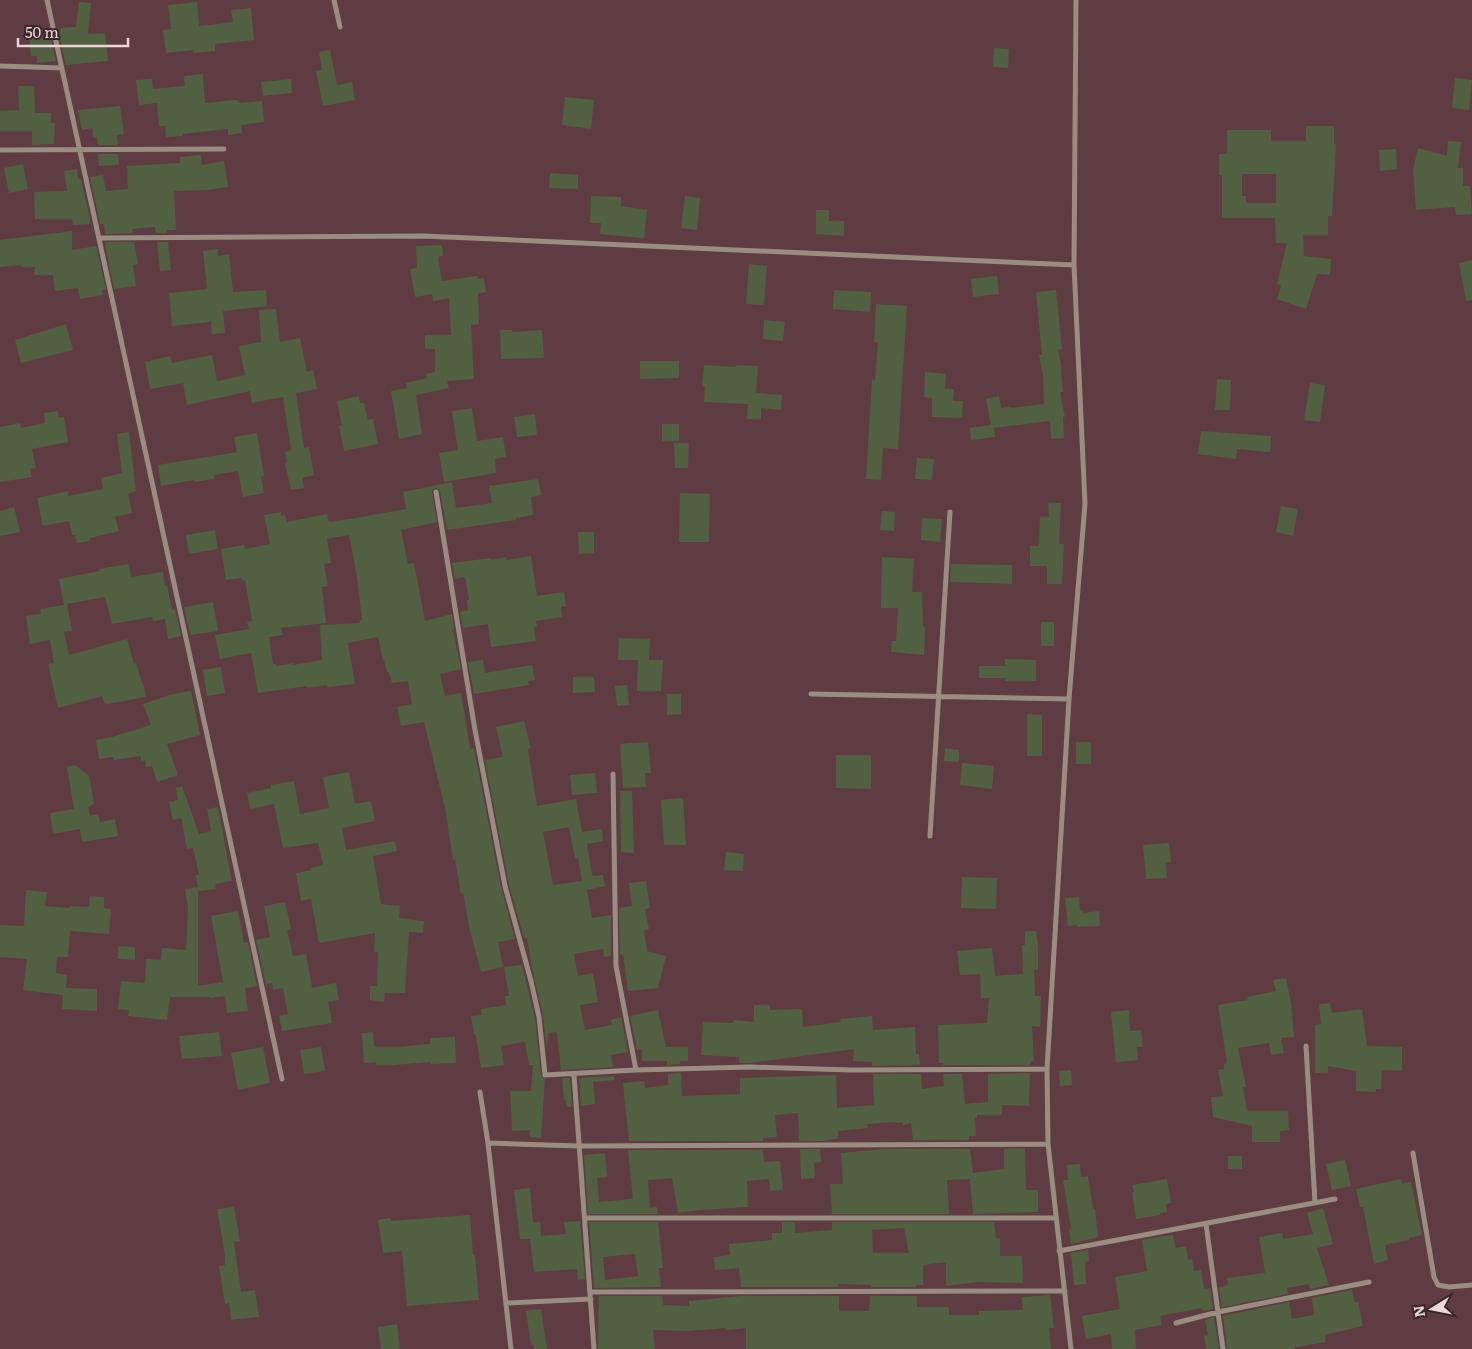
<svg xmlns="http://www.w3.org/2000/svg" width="1472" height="1349" viewBox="0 0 1472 1349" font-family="Literata,serif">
<rect width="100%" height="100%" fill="#5f3c41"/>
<path fill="#516041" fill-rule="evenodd" d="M79 2 91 3 88 34 105 33 108 61 66 65 59 35 60 28 76 27Z
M197 2 199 26 233 22 231 10 251 8 254 40 215 44V51L194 53V50L166 53 163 30 171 29 168 5Z
M50 36 56 61 37 63V56H31L29 38Z
M994 48 1009 49 1008 68 993 67Z
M330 50 337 85 352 82 355 100 323 106 316 71 322 70 319 52Z
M203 74 205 103 235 100 238 101 239 103 262 101 264 122 241 125 242 133 228 135V129L182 134V136L166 137 165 126H159L157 103 139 105 136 80 152 79 153 89 185 86 184 76Z
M1455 78 1472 80 1469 110 1452 108Z
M291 79 292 93 263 96 261 82Z
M18 86H34L35 113H51V123H55L54 144 32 145V131H0V111L19 110Z
M565 97 594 100 591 129 562 125Z
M120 106 124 134 117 135 118 145H98L97 137 93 138 92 128 82 130 78 110Z
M1306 126H1334V144H1336L1332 216H1328V235H1303L1304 256 1331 259 1330 275 1317 274 1306 309 1277 299 1281 286 1277 284 1287 243H1276L1275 218H1222V175H1219V154H1227V130H1271V141H1306ZM1242 174H1276V203H1246V196H1242Z
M1448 141 1461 142 1458 168H1463V186H1470L1472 214 1456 215 1455 207 1416 210 1413 170 1418 148 1447 156Z
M1396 149 1397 169 1380 171 1379 150Z
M98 154H118L119 165 99 166Z
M201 155 202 165 224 161 228 187 208 190 174 191 176 230H167V233H156L155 227 132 229 133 233 105 234 104 224H100L90 177 103 175 106 191 128 189 127 166 180 163V157Z
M23 164 28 189 9 193 4 168Z
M77 169 78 179H81L91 224 73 225 72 219H35L34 192 67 191 64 171Z
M550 173 578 175V189L549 188Z
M591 196 621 197V206L647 210 644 238 600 234 601 223H590Z
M685 196 700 198 697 230 681 228Z
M816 210H829V221H844V236L816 234Z
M72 231V250L96 246 106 289 102 290 103 295 80 299 78 288 55 291 53 275H34L35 267H21V265L0 267V240Z
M106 242H134L138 264 133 265 136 286 114 289 105 245Z
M157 242H168L171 270 160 271Z
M442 245 443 256 438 257 442 281 477 276 478 279 484 278 486 292 478 293 479 324 471 325 474 379 447 381 449 388 416 395 422 434 399 439 391 391 407 388 406 383 427 378 426 374 435 372V349H425V335H451L449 298 433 301 432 294 415 297 410 269 417 268 416 246Z
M218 249V256L229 254 233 292 266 290 267 306 223 311 225 333 212 334 211 322 172 326 169 293 207 289 203 251Z
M1472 260V300L1466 301 1459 263Z
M749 264 767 266 764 305 746 304Z
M997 276 999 294 973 297 971 279Z
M834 290 871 292 870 312 833 309Z
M1056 290 1062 349 1058 350 1062 370H1061L1063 392H1060L1065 417H1063L1064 438 1051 439 1050 421 994 428 995 437 971 440 970 428 991 425 986 399 999 396 1001 408 1011 407V408L1044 404 1043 375 1039 355H1042L1036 292Z
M876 304 907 306 898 449 883 448 881 480 866 479 872 380H875L878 342H874Z
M276 309 280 342 300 338 307 372 313 370 317 389 296 393 304 448 309 447 314 475 302 478 304 488 291 490 285 463H287L285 452 291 450 283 397 252 403 250 391 187 405 183 383 150 389 145 362 170 356 172 363 212 355 217 381 245 375 239 346 261 342 259 310Z
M764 320 785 322 783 341 763 339Z
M66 324 73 350 21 363 15 340Z
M500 330H512V332L542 330 544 358 501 359Z
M640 361H679V378L640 379Z
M704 365 736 367V365L758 366 756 393 782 395 781 410 761 408V419H747L748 404 704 402 705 386H702Z
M925 372 946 374 945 389H954L953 401H963L962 418 932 417V398L924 397Z
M1217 379 1231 380 1230 410H1215Z
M1310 383 1325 385 1320 422 1304 420Z
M359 396 360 403H364L368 420 373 419 378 444 344 451 339 426H342L337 401Z
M472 408 477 441 503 437 506 457 495 459 496 473 444 482 439 453 458 450 452 411Z
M58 411 59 418 64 417 68 442 32 449 36 468 30 469 32 477 0 482V427L20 423 21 428 45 423 44 413Z
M535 414 537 435 517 437 514 417Z
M662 424H679V441H662Z
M1201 431 1271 436 1270 452 1237 449 1236 459 1198 454Z
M129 432 136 491 128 494 132 513 115 517 119 531 90 538V541L77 543 75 535H72L69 521 43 526 37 498 68 491V496L103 489 101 478 122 473 117 434Z
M257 433 264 476H261L264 493 243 497 238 471 214 475V479L194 482V480L161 486 158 465 237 452 234 437Z
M674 443H689L688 468H675Z
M917 458 934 459 932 480 915 479Z
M538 479 541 495 531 497 533 515 516 518V520L447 530 440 491 436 488 433 489 432 492 437 522 401 530 408 564 414 563 425 621 452 614 454 629H453L461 669 440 674 445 696 461 693 470 749 474 748 501 887 515 939 498 942 503 967 481 972 470 931 463 893 461 894 455 859 453 860 445 808 424 722 401 726 397 707 412 704 408 681 392 683 389 672H387L384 660H383L378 637 348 643 355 684 327 687V685L307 688V686L258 693 251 653 220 659 215 635 249 629 247 622 252 621 245 580 242 581V578L226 580 221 549 244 545 245 549 270 544 264 515 281 512V516L285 515 287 522 327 514 329 522 356 518 406 509 403 492 452 482 456 508 492 503 489 486ZM349 535 357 577 362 620 359 621 360 623 320 625 322 660 293 665V663L276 666V664H273L269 637 283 635 281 628 326 623 322 587 328 586 324 564 331 563 327 539Z
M680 493 710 494 709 542H679Z
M1048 503H1061L1059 544H1064L1062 584H1047V566H1030V546H1039L1040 517H1049Z
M1281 506 1298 509 1293 536 1276 532Z
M14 507 20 532 0 536V511Z
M882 511 895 512 894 531 880 530Z
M922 518 942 519 940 542 921 540Z
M215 530 218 549 189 554 186 535Z
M578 532H594V553L579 554Z
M531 556 537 596 564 592 566 606 561 607 562 617 536 621 537 626 534 627 536 641 491 647 488 624 463 628 460 612 468 610 467 600H469L465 577 455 579 452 563 491 558V560L506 557 507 560Z
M882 557 914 559 912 592H922L923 627H925L924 655 891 652 892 641H896L898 608H881Z
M129 564 131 577 163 572 165 586 167 585 172 610 175 609 181 636 168 639 165 619 153 621 152 617 112 624 105 597 67 604 72 631 64 632 69 655 127 639 134 664 136 663 142 683H143L146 697 107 704H105L102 696 58 708 48 664 54 663 50 640 30 644 26 616 41 614 40 609 64 605 59 579 100 571 99 569Z
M951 564 1012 565V584L950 582Z
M213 602 218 631 190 635 184 607Z
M1041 622H1054V646H1041Z
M619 638 650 639 649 660H663L661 691H637L638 660H618Z
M1005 659 1036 660V681H1005V678H979V666H1005Z
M483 660 485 673 532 665 535 680 528 681 529 685 474 694 468 662Z
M221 667 225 693 207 696 203 670Z
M573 677H594L595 692 573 693Z
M627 685 629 705 617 706 615 686Z
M191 691 200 735 167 744 178 775 157 782 152 766 146 767 145 760 141 761V756L114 760 113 757 99 759 96 740 112 737 151 725 143 704 173 694Z
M667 694H681V714L667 715Z
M1027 714 1042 715V756H1027Z
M524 721 531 748 528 749 537 806 576 799 582 832 602 829 603 841 587 844 592 874 593 876 603 875 605 886 587 890 592 918 611 915V956L604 957 603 949 574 954 578 976 593 973 598 1002 580 1005 585 1030 612 1025 611 1020 621 1017 628 1052 611 1055 613 1067 561 1070 557 1032 548 1033 547 1048 543 1016 531 963 527 937 524 938 509 885 485 760 503 757 496 727ZM569 827 575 859 578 858 582 881 553 885 543 832Z
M648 742 651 773H645L646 787 623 788 620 744Z
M1076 742H1091V764H1076Z
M945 748 959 750V762L944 761Z
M836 755H871V789L836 788Z
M962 763 994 766 992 789 960 785Z
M75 765 89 776 94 804 88 807 90 816 98 814 100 822 115 819 118 836 82 842 80 829 53 834 50 813 74 809 67 767Z
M349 772 355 804 371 801 375 821 342 828 346 850 395 841 397 851 373 856 381 904 400 906 399 918 424 921 423 933 409 932 405 993H385L384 1002 370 1000V986H377L378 952H374L375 933 319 943 311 899 301 901 296 873 311 870V868L323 865 318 843 283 848 274 804 250 809 247 793 271 788V785L294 781 300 814 329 808 323 777Z
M595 773 597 793 572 795 570 775Z
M182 786 199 834 211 831 207 809 218 807 232 881 215 884 216 889 198 891V889V986L223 982 211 916 238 911 244 943 248 942 257 986 245 988 248 1011 227 1013 225 996 210 998V997H170L167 1020 128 1016 129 1010 118 1009 121 981 145 983 146 959 161 960 162 948 186 950 188 908 185 889 198 887 196 875H199L193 848 187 849 181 818 173 820 169 802 178 800 176 788Z
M620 791H632L634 853 621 852Z
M683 798 686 845H664L661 800Z
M1169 843 1171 862H1166L1167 878 1146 879 1143 845Z
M726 852 744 854 743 871 724 870Z
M962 877 997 878 996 909 961 908Z
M646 881 650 908 645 909 649 929 644 930 647 951 666 956 658 988 628 991 623 954 620 955 619 908 632 906 629 883Z
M26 890 47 892 45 906 70 908V906L89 907 90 896 104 897V908L111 909 109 934 70 931 68 957H57L56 973 67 975 66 988 97 989V1011L62 1009 63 995 23 990 27 959 0 957V925L24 926Z
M1079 897 1080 911 1083 910V913L1099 911 1100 926 1077 927V925L1068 926 1065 898Z
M285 902 291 929 287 930 293 956 306 954 312 988 336 983 339 1000 328 1002 332 1023 282 1031 279 1016 288 1014 283 988 273 990 272 983 266 984 256 940 270 937 264 906Z
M1025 931H1036L1038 945V970H1034L1035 996H1041L1040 1027 1032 1026 1034 1061H1031L1030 1065H943V1063H939L938 1025 987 1023 989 998H981L980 974 960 975 957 951 992 948 995 976 1023 974 1022 945H1025Z
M118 946 135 947V960L118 959Z
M522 965 535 1018 541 1075 545 1079 541 1138 530 1137V1130L512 1131 510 1091H531L533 1065H529L525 1042 501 1046 504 1065 481 1068 476 1035H474L471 1016 482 1015 481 1009 506 1005 505 996H509L504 967Z
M1286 978 1291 1003 1294 1037 1281 1038 1284 1053 1271 1055 1269 1043 1238 1048 1246 1087H1243L1247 1111H1288L1289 1130 1280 1131V1142H1252V1126L1213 1117 1211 1097 1223 1096 1218 1070 1224 1069V1064L1227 1063 1218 1005 1248 1000 1247 997 1276 991 1273 980Z
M1330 1003 1332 1013 1362 1009 1367 1046 1402 1047V1071L1382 1070 1381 1089H1376V1092L1356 1091V1071L1328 1066V1073H1315V1025L1321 1024 1319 1004Z
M754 1005H770V1010L802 1009 803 1027 841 1022 840 1019 872 1016 873 1030 915 1027 916 1054H919L920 1065 872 1066V1062L853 1061 854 1049 750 1063H739V1057L701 1055 703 1022 733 1023 734 1020 754 1022Z
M658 1010 666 1047H688V1061H680V1064L667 1065V1061H642V1049L637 1050 630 1016Z
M1129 1010 1130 1031 1141 1030 1143 1047H1137L1138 1060 1116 1062 1111 1012Z
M219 1032 222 1056 182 1059 179 1036Z
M373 1032 374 1047H396L430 1044V1038L455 1037 456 1063 431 1064V1062L394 1065H376V1062L364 1063 362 1033Z
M263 1047 270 1083 238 1090 231 1053Z
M321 1047 325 1071 304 1074 300 1050Z
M1071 1070 1072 1085 1060 1086 1059 1071Z
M681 1073 682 1096 740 1094V1078L836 1075 837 1108 874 1105 873 1074H921L922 1089 944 1086 943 1074H962L965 1104 988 1102V1074L1030 1073 1029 1106 1002 1105V1115H977V1118H975L976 1136H969V1140H913L911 1123 903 1125 902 1122 897 1123 896 1122 867 1124 868 1128 838 1131V1138L825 1141H799L798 1113 775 1115 777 1137 763 1138V1141H629L623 1083 644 1081 645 1088 668 1085V1074Z
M614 1076 615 1080 593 1082 595 1104 581 1106 579 1078Z
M562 1078H570L572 1107H567L566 1100H564Z
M1025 1148 1026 1190H1038V1212L973 1214 970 1179 947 1180 949 1214H832L830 1184H843L841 1153 884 1149H970L973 1173 1004 1169V1149Z
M800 1149H820L821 1162 814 1163 815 1178 801 1179Z
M628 1150H763L764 1162 780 1161 783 1190 770 1191 769 1179 747 1181 748 1207 700 1210 678 1213 672 1178 648 1180 650 1208 657 1207 658 1214H588L584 1155 605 1153 607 1177 597 1178 599 1202 633 1199Z
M1228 1156H1242V1169H1228Z
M1345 1160 1351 1186 1332 1190 1326 1164Z
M1080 1164 1081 1177 1088 1176 1093 1209H1095L1098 1237 1071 1244 1069 1229H1071L1063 1180H1068L1067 1165Z
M1167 1179 1171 1203 1166 1204 1167 1212 1160 1213V1215L1136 1219 1132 1193 1134 1192 1132 1185Z
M1401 1179 1402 1184 1411 1182 1422 1235 1409 1238V1240L1385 1245 1388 1260 1374 1264 1363 1207H1360L1356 1189Z
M530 1188 533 1222H540L541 1236 566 1234 564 1222 580 1221 585 1279 578 1280 577 1269 534 1272 530 1239H520L514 1190Z
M234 1207 240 1241 234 1242 241 1292 255 1290 259 1317 231 1320 229 1303 225 1304 219 1266 225 1265V1255L217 1209Z
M1323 1208 1333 1244 1317 1248 1329 1285 1310 1289 1309 1284 1287 1288 1288 1294 1222 1307 1219 1287 1228 1285 1227 1278 1265 1273 1259 1237 1282 1233 1283 1239 1313 1234 1307 1213Z
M470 1215 473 1255H475L479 1300 407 1306 402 1251 383 1253 378 1220 390 1218 391 1221Z
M589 1222H658L663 1268H659L661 1287 594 1288ZM635 1254 638 1276 605 1280 603 1257Z
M782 1222H795V1233L832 1230V1222H994L996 1238H1000V1256H1022L1023 1283 978 1282 946 1286V1262L923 1265V1285H916V1287H871V1285L838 1284V1287H741L739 1268 715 1270 714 1257 730 1255 729 1244 772 1240V1233H782ZM904 1228 909 1253H873L872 1230Z
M1173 1235 1176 1248 1186 1246 1188 1260 1192 1259 1194 1271 1201 1270 1204 1289 1210 1288 1213 1309 1203 1311 1202 1308 1160 1316 1162 1325 1135 1330 1136 1349H1112L1111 1334 1086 1339 1082 1316 1120 1309 1115 1277 1147 1271 1142 1240Z
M1088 1250 1089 1261 1085 1262 1086 1284 1074 1285 1071 1253Z
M1352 1290 1355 1303 1358 1302 1363 1326 1325 1335 1326 1342 1295 1347V1349H1227L1223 1316 1289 1302 1292 1319 1314 1315 1312 1298Z
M1050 1295 1054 1328H1049L1051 1349H746V1328L726 1330V1328L687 1331 653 1330 655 1349H598L599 1296H662L663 1305 689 1306V1301L741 1296H839V1311H869L870 1296H917V1307H949V1315H979V1311L1023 1310 1022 1297Z
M541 1309 547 1349H534V1345H531L526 1311Z
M1214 1317 1219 1349H1206L1204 1336 1208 1335 1205 1320Z
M397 1324 400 1349H381L378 1327Z"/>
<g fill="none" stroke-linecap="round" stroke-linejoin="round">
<path stroke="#998d81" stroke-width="5" d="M47 0 282 1079
M334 0 340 27
M0 66 62 68
M0 150 224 149
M100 238 424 236 1074 265
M436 492 475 730 505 886 531 981 539 1017 545 1075 636 1070 750 1067 851 1070 1047 1069
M811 694 1069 699
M613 774 616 966 636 1070
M930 836 950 512
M1306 1046 1315 1203
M574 1075 594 1349
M480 1092 488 1143 511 1349
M488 1143 579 1146 1048 1144
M1413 1153 1434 1277 1438 1285 1449 1287 1472 1285
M585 1218H1056
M1206 1224 1223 1349
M1059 1251 1335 1199
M590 1292 1065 1291
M506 1303 591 1299
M1176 1323 1218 1312 1369 1282
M1071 1349 1048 1144 1047 1069 1069 699 1085 504 1074 265 1076 0"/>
</g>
<g transform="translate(1432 1309) rotate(260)" stroke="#39282b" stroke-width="4" paint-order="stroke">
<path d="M0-4L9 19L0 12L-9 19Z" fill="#edd6d9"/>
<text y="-8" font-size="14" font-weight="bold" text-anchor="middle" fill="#edd6d9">N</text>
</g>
<path d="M18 38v8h110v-8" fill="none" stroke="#edd6d9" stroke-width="2.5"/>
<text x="25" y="38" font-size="15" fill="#edd6d9" stroke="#39282b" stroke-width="4" paint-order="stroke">50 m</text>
</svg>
